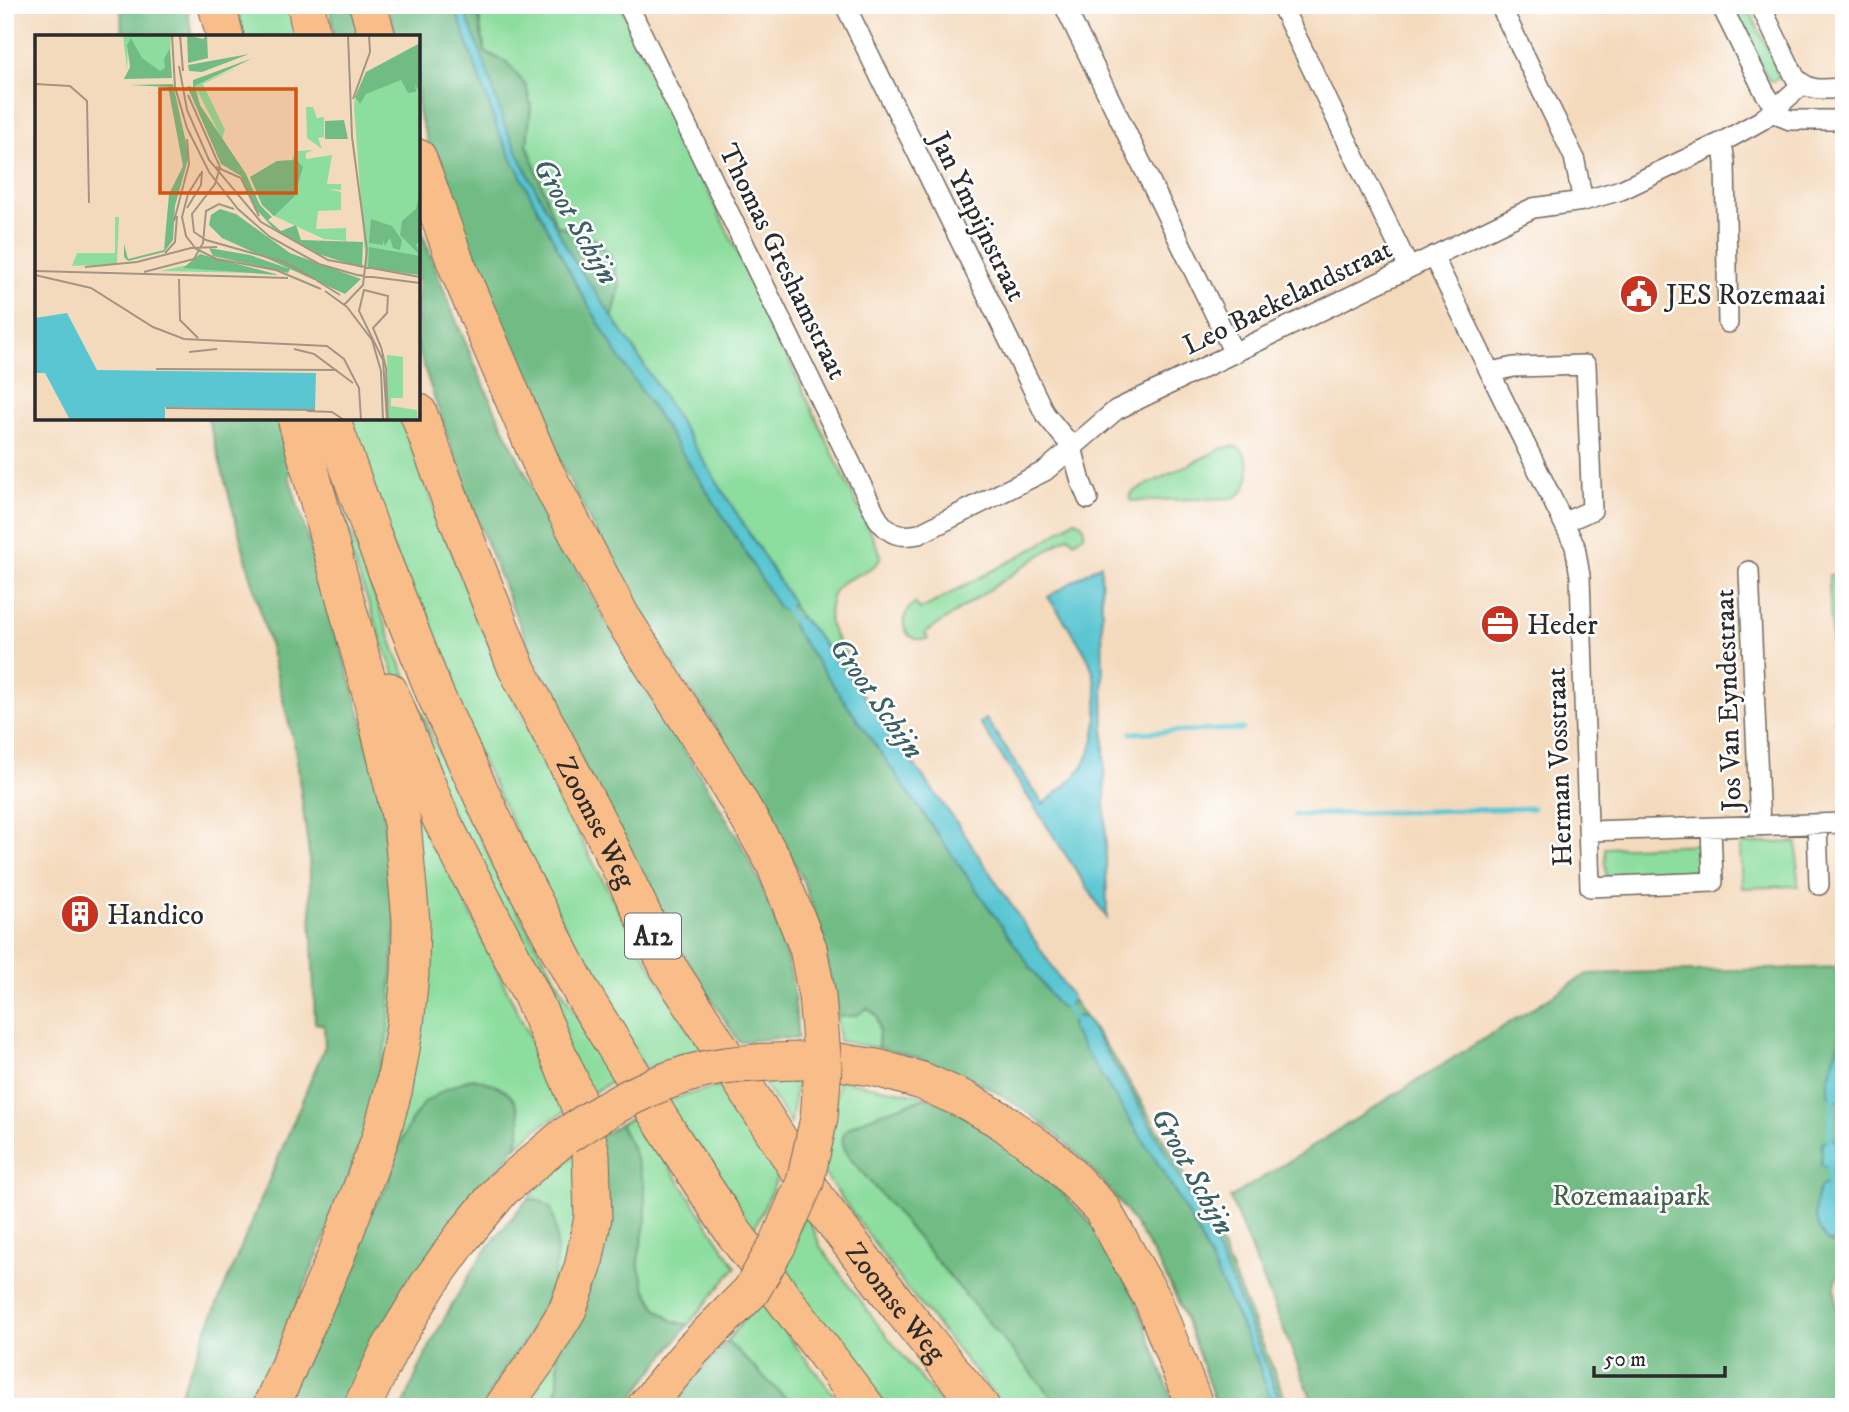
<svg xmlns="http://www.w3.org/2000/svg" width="1849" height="1412" viewBox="0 0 1849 1412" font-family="'IM FELL DW Pica',serif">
<rect width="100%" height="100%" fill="#fff"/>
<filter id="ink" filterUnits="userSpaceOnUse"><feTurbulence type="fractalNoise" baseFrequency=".0143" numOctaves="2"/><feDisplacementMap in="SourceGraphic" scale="14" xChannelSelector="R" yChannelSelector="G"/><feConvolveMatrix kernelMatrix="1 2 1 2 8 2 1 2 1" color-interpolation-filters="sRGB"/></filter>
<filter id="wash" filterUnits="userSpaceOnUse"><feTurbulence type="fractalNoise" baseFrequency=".00686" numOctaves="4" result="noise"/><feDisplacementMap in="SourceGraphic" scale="28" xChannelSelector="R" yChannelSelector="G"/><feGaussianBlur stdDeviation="1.57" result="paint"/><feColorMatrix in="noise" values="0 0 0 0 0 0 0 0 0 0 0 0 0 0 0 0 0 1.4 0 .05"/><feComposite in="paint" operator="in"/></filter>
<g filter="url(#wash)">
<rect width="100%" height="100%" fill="#f4dabd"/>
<path fill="#8cdd9e" stroke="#5c8464" stroke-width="2" d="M237 5H294L300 37H244Z
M478 5H620L881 555C879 565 871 568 862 573 856 576 849 579 843 582 830 591 827 614 831 628 836 641 854 666 862 679L849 688 753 547 612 320 595 239 556 225 527 144 531 105 508 63 485 52 481 32Z
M1730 5H1747L1777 69 1779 78 1773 81 1769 80Z
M345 418H402C418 467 437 514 456 562 523 731 603 896 702 1049 681 1053 664 1060 645 1069L549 899 437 667Z
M1225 447C1226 447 1235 446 1236 447 1251 452 1252 482 1242 492 1240 495 1236 496 1233 498L1131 501 1129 497 1134 491Z
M321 451 396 654 452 782 501 881 613 1081 584 1097 440 787 388 657 337 515Z
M1075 520C1083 524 1085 526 1084 535L1074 542 1069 536 925 633 928 639C902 644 896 617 915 603L920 610 1038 546Z
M1829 575H1844V724H1835Z
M396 749 485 945 566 1111 539 1127 516 1147 520 1129 396 1152 388 1186 369 1216Z
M1797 842 1798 886 1742 888 1740 844Z
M1702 844 1703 874 1606 877 1605 848Z
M867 1008 877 1016 879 1030 878 1048 839 1041 837 1017 857 1015Z
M797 1079 791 1124 762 1081Z
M839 1080 928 1097 850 1158 1060 1407H1004L905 1286 823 1172Z
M725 1085 781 1166 772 1191 752 1233 666 1102 685 1095Z
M636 1116 736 1267 688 1325 673 1321 658 1310 646 1290 639 1268V1254L646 1219 644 1184 633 1150 620 1124Z
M576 1153 580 1188 573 1245 551 1309 491 1395 488 1393 538 1320 537 1199 527 1200 544 1181Z
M806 1212 821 1248 876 1322 943 1407H887L838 1347 779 1268Z
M760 1300 843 1407H795L727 1341Z
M557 1353C559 1372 561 1390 550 1407H518Z"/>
<path fill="#71bc85" stroke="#4e7458" stroke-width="2" d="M121 5H187L192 37H122Z
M329 5H353L362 37H335Z
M388 5H478L481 32 485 52 508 63 526 86 531 105 527 144 556 225 595 239 610 255 620 285 612 320 753 547 828 658 1118 1063 1207 1212 1289 1407H1217C1201 1362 1187 1315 1164 1273 1104 1159 1007 1073 878 1048L879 1030 877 1016 867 1008 857 1015 837 1017 822 935 802 878 767 813 730 748 663 650 598 537 551 444 446 194 418 112V37H396Z
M418 221C462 345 518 466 583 581 604 619 626 657 649 695 704 782 767 868 790 971 795 992 796 1016 798 1039L776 1038 739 1042 697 977 630 858 569 734 514 612 466 492 418 349Z
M208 418H276L294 470 288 473 361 715 382 802 396 918 388 1031 371 1111 348 1181 255 1407H162L179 1396 325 1046 324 1025 315 1023 309 854 295 748 269 643Z
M1844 967V1253L1835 1285 1843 1390 1841 1407H1315L1230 1198 1587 974Z
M472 1078C502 1085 523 1095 520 1130 518 1155 493 1172 480 1192 432 1262 380 1332 340 1407H282L369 1215 388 1186 396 1152 411 1121 425 1102 448 1088Z
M928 1097 1020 1147 1095 1228 1135 1298 1175 1407H1060L850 1158C845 1150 839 1142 845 1132 853 1120 911 1103 928 1097Z
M620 1124 633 1150 644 1184 646 1219 639 1254V1268L646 1290 658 1310 673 1321 688 1325 625 1407H550C561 1390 559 1372 557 1353L599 1138Z
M537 1199 551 1208C573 1286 529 1333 488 1393L491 1395 482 1407H403C423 1355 450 1305 480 1259 494 1238 511 1219 527 1200Z
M727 1341 795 1407H672L691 1381Z"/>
<path fill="#5ac6d2" stroke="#42787e" stroke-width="2" d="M454 5H462L483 58 505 126 529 176 573 259 632 346 791 600 793 603 787 610 781 609 778 607 727 522 616 352 576 284 498 131Z
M1101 564 1107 918 980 723 986 719 1043 804C1058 792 1076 779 1085 762 1100 737 1101 688 1089 661 1078 638 1063 618 1048 597Z
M796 618 803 619 841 665 957 823 1072 997V1002L1067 1007H1060L1055 1002 792 626Z
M1079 1016 1085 1018 1129 1088 1200 1213 1234 1287 1283 1407H1273L1256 1358 1197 1231 1162 1170 1072 1030 1071 1020Z
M1844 1023V1100H1833L1828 1093V1081Z
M1829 1138 1836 1140 1841 1151 1843 1164 1840 1168 1829 1170 1821 1164 1822 1143Z
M1823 1185 1844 1187V1238L1838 1242H1828C1814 1229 1810 1199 1823 1185Z"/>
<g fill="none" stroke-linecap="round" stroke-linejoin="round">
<path stroke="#5ac6d2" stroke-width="5" d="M784 605 798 625
M1131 733 1243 729
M1295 815 1533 808
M1064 1003 1077 1024
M1829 1144 1834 1095
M1829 1189V1164"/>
</g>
</g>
<g filter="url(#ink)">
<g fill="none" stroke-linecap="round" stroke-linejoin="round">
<g stroke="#71685e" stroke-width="22">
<path id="minor" d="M628 5 878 519C890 535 899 538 919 534L1045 471 1116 410 1533 208 1583 201 1621 190 1722 142 1762 120 1802 85
M845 5 1045 414 1072 447 1081 482 1088 499
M1064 5 1234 353
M1281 5 1409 268
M1500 5 1574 157 1583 201
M1721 5 1764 91 1780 116 1790 120H1844
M1760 5 1795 77C1810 93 1823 89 1844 88
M1722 142 1725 162 1728 323
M1433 256 1575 546 1580 576 1590 887 1713 882 1711 828
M1490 372 1514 367 1586 365 1592 510 1565 522
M1749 571 1760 826
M1817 824 1819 885
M1589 831 1844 823"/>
</g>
<g stroke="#71685e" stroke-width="39">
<g id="motorway">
<path d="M217 5 225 37"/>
<path d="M306 5 312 37"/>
<path d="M368 5 377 37"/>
<path d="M418 158 457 266 543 468 621 616 715 761 774 862 808 948"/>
<path id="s1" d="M418 412 453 507 516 667 602 830 668 967 821 1205 899 1306 981 1407"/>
<path d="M331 418 371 531 435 694 510 856 583 995 670 1135 734 1233 866 1407"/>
<path d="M389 691 441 819 531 994 569 1079 581 1110 591 1154 593 1217 583 1267 568 1309 538 1359 503 1407"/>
<path d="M799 1061 839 1062 877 1068 922 1081 965 1100 1002 1121 1055 1160 1102 1209 1153 1300 1195 1407"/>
<path d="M271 1407 336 1256 380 1139 394 1088 400 1055 405 1025 410 974 411 921 402 823 371 694 296 418"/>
<path d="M362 1407 389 1350 428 1285 463 1236 502 1189 565 1136"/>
<path d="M645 1407 693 1349"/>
</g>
</g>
<use href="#minor" stroke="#fff" stroke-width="19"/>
<use href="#motorway" stroke="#f8bd89" stroke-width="37"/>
<g stroke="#71685e" stroke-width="39" stroke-linecap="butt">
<path id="motorway-bridge" d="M565 1136C609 1107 655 1080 707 1069 737 1063 768 1062 799 1061
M693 1349 751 1291 778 1244 805 1182 819 1118 823 1067 817 996 808 948"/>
</g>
<use href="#motorway-bridge" stroke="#f8bd89" stroke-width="37"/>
</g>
</g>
<defs>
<g id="civic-disc" transform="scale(2.0125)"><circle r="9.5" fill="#c8321e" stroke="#fff"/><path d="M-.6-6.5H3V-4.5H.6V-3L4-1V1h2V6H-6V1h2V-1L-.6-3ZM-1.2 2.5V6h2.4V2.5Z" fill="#fff"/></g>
<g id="office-disc" transform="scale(2.0125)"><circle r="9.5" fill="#c8321e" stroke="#fff"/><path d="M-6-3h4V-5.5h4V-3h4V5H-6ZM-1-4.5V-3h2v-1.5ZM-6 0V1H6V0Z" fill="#fff"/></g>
<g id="building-disc" transform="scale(2.0125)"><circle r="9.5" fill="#c8321e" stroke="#fff"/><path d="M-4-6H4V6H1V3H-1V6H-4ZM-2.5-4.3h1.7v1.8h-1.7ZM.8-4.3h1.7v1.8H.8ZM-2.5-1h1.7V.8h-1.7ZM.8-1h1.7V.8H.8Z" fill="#fff"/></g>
</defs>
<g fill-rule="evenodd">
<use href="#civic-disc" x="1639" y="294"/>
<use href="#office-disc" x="1500" y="624"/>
<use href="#building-disc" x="80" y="914"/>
</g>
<g text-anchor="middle" stroke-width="5" stroke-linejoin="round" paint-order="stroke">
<rect fill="#fff" stroke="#6b6b6b" stroke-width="2" x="625" y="913.5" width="56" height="45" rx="5"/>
<g font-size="26" font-weight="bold" fill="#2b2b2b">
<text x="653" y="945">A12</text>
</g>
<g font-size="28" fill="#2b2b2b" stroke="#fff">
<text transform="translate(979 216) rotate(64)" y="10">Jan Ympijnstraat</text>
<text transform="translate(784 261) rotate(64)" y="10">Thomas Greshamstraat</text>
<text transform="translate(1287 296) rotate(-26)" y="10">Leo Baekelandstraat</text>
<text transform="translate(1727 700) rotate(-92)" y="10">Jos Van Eyndestraat</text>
<text transform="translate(1558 767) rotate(-92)" y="10">Herman Vosstraat</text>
<text dy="10" stroke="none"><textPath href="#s1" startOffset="448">Zoomse Weg</textPath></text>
<text dy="10" stroke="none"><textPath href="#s1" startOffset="1015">Zoomse Weg</textPath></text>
</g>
<g font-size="28" fill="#2b2b2b" stroke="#fff" text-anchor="start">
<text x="1666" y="304">JES Rozemaai</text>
<text x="1527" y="634">Heder</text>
<text x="107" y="924">Handico</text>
</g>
<g font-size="28" fill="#48604e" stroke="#fff">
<text x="1631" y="1205">Rozemaaipark</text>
</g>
<g font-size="30" font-style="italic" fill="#3b6165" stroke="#fff">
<text transform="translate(576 221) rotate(60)" y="10">Groot Schijn</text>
<text transform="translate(877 698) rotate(55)" y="10">Groot Schijn</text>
<text transform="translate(1193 1171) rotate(61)" y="10">Groot Schijn</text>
</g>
</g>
<g transform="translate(35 35)">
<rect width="385" height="385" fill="#f4dabd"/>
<path d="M88 0H136L134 36 89 44 93 38H103L93 8 92 35ZM385 10V240L331 233 319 72 320 62 344 33ZM206 31 168 49 190 95 187 104 160 51ZM271 72H278L282 83 289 82V102L283 103 287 114 272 103ZM278 115 271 118V124L297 120 292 149H306V155L293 154 306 157V175L283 176 281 194 311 193V206L289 204 237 180 215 142 242 126 257 125 258 121 262 124V116ZM80 182H84L82 229 37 231 42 218H80ZM148 231 222 235V238L125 236ZM352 320 368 322V363H356V371L382 375 383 385H353Z" fill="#8cdd9e"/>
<path d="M152 0 168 4 172 0 173 23 153 28ZM96 3 107 23 125 36 130 33 129 24 135 13 137 43 89 44 95 32 92 10ZM385 8V59L380 49 381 57 373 58 366 45 331 59 325 69 320 62 331 37ZM214 19 167 37 154 36 153 30ZM218 23 160 51 165 70 211 139 225 170 237 182 233 185 246 196 261 190 266 205 328 207 327 233 280 218 238 193 220 173 206 141 186 129 152 51 158 52V45ZM138 49 154 121 140 171 138 205 129 217 93 226 89 222V209L93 224 129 215 134 159 148 131 133 52 96 50ZM309 85 313 104H290V86ZM261 125 268 132 259 162 239 181 227 170 215 142 242 126ZM385 157V207L381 209 384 219 365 200 367 186 381 174ZM185 174 201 179 255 218 326 244 310 259 187 203 174 190 176 180ZM336 184 357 191 367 205 365 215 358 213 355 203 350 211 348 205V210L334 208ZM334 212 385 221V240L333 233ZM174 213 215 220 255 234 253 238 178 221ZM165 219 244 240 148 233Z" fill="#71bc85"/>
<path d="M32 278 62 335 281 338 280 375 130 372V385H35L10 338H0V283Z" fill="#5ac6d2"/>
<path fill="none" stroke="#a49483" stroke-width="2" d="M137 0 140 52 152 93 174 137 203 174 235 202 284 229 322 240 385 248M145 0 148 36M144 31 152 75 174 125 226 187 293 225 385 242M0 49 35 51 52 66 54 168M153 60 185 132 180 149 157 179 159 197 171 205 249 227 280 244M318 64 335 17 334 0M181 132 206 143 224 181M166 138 153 159 147 182 151 201 161 214 182 224 241 235 286 254M152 173 166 150 167 136M139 186 154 129 152 104M130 218 140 207 142 181M102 227 156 213 182 212M50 232 102 227M0 236 253 243M109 237 159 224 168 208 171 176 184 169 199 174M0 240 56 253 118 292 149 304 292 311 309 324 324 353 326 385M144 244 145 285 163 303M281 245 305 260M290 256 312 272 337 305 346 336 348 385M309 270 328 250 332 215 317 102 313 0M259 314 279 319 318 348M154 317 182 314M121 334 302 335M131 373 280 375M272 376 297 377 309 385M352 385 348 325 324 276 329 255 353 261 352 278 338 293 346 312 351 333 353 385"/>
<path fill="#d5540f" fill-opacity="0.15" stroke="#d5540f" stroke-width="3.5" d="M125 54H261V158H125Z"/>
<rect width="385" height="385" fill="none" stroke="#2b2b2b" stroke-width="3.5"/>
</g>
<rect width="1849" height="1412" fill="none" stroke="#fff" stroke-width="28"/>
<path d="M1594 1366v10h131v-10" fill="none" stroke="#2b2b2b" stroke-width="3.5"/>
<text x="1604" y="1366" font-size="21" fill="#2b2b2b" stroke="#ffffff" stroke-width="5" paint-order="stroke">50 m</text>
</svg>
